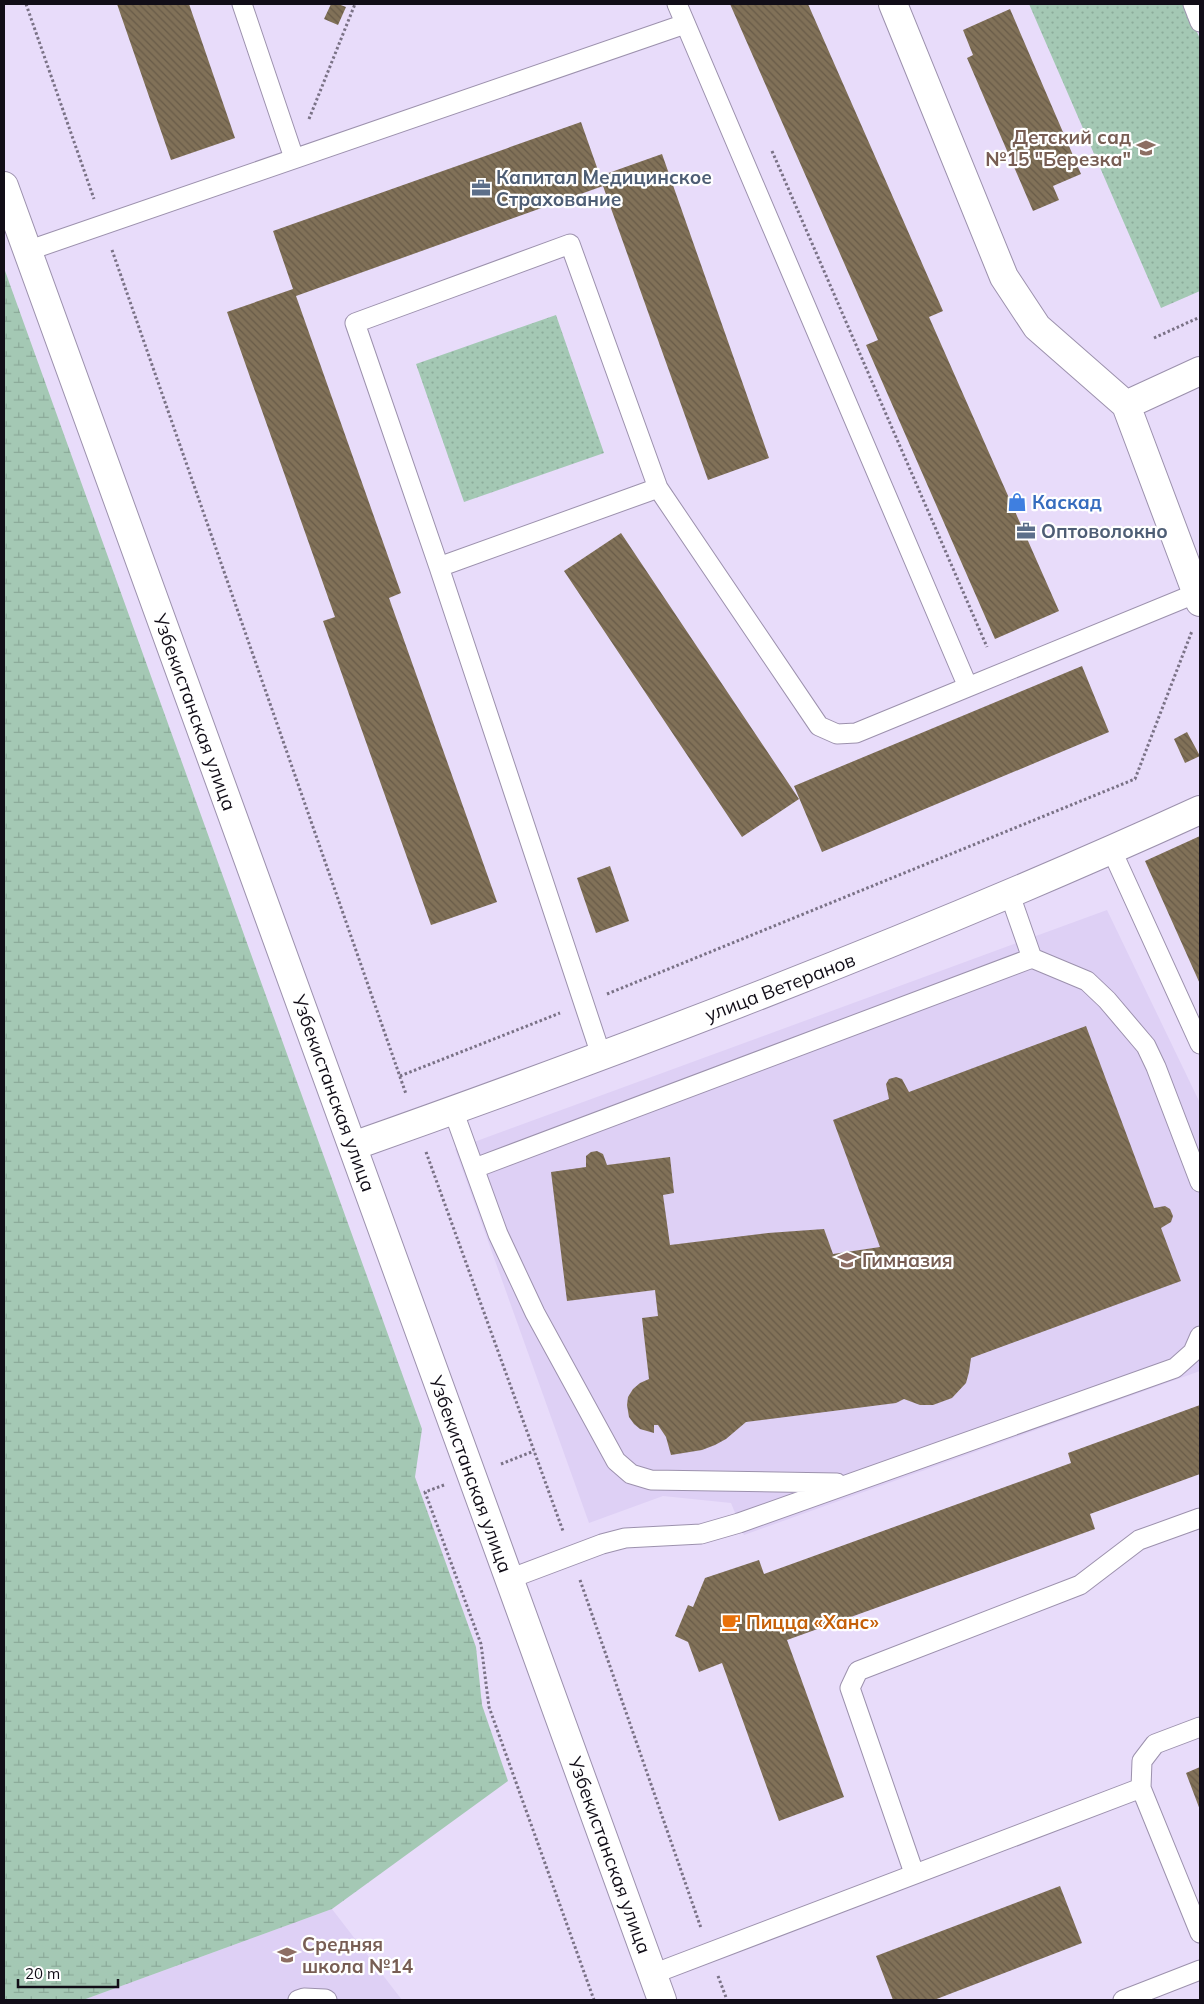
<svg xmlns="http://www.w3.org/2000/svg" width="1204" height="2004" viewBox="0 0 1204 2004" font-family="Mulish,sans-serif">
<defs>
<pattern id="grass-dots" width="8" height="8" patternUnits="userSpaceOnUse" patternTransform="scale(1.25)"><rect width="8" height="8" fill="#a4c8b4"/><path d="M2 2h.1M6 6h.1" fill="none" stroke="#8cab9a" stroke-width="1.8" stroke-linecap="round"/></pattern>
<pattern id="wetland-marsh" width="20" height="14" patternUnits="userSpaceOnUse" patternTransform="scale(1.25)"><rect width="20" height="14" fill="#a4c8b4"/><path d="M1 5h8M5 5V1M11 12h8M15 12V8" fill="none" stroke="#8cab9a"/></pattern>
<pattern id="building-back-hatch" width="6" height="6" patternUnits="userSpaceOnUse" patternTransform="scale(1.25)"><rect width="6" height="6" fill="#817158"/><path d="M-1 5l2 2M0 0l6 6M5-1l2 2" fill="none" stroke="#685b48"/></pattern>
</defs>
<rect width="100%" height="100%" fill="#e8dcfa"/>
<path fill="#ded0f5" d="M1107 910 1200 1103V1371L744 1535 731 1503 663 1496 589 1523 455 1149Z
M332 1909 402 2000H83Z"/>
<path fill="url(#grass-dots)" d="M1029 4H1185L1200 39V291L1161 308Z
M556 315 604 453 464 502 416 364Z"/>
<path fill="url(#wetland-marsh)" d="M4 268 422 1429 415 1477 476 1647 482 1705 508 1781 332 1909 83 2000H4Z"/>
<path fill="url(#building-back-hatch)" d="M117 4H189L235 138 171 160Z
M331 4H338L346 7 338 25 324 19Z
M730 4H808L943 311 929 317 1059 611 995 639 866 345 878 340Z
M1010 9 1081 174 1053 186 1059 200 1033 211 967 58 973 55 963 30Z
M581 122 600 176 662 154 769 458 708 480 603 186 296 296 401 593 389 598 497 902 431 925 323 621 335 617 227 312 293 289 273 231Z
M621 533 799 799 742 837 564 571Z
M1082 666 1109 732 822 852 794 786Z
M1187 732 1200 756 1185 763 1174 739Z
M1200 836V984L1145 861Z
M610 866 629 921 596 933 577 878Z
M1086 1026 1154 1208 1165 1206 1170 1209 1173 1216 1171 1222 1161 1228 1181 1281 971 1358 969 1372 966 1383 952 1398 933 1405H920L904 1399 896 1403 746 1422 726 1439 715 1445 702 1450 671 1455 666 1437 658 1425H654V1433L640 1429 634 1424 629 1417 627 1405 628 1397 633 1389 640 1383 649 1379 642 1318 658 1316 655 1290 567 1301 551 1172 586 1167V1156L591 1152 597 1151 603 1154 607 1165 670 1157 674 1193 663 1195 670 1245 768 1233 824 1229 833 1254 880 1247 833 1120 889 1099 886 1084 889 1079 896 1077 902 1079 909 1092Z
M1200 1405V1474L1090 1514 1095 1529 787 1640 844 1797 779 1821 722 1663 699 1672 688 1642 675 1636 688 1605 693 1607 705 1578 759 1560 764 1574 1071 1463 1068 1453Z
M1200 1767V1810L1186 1773Z
M1060 1886 1082 1943 934 2000H893L876 1956Z"/>
<g fill="none" stroke-linecap="round" stroke-linejoin="round">
<g stroke="#9c91ad" stroke-width="21">
<path id="lane" d="M242 4 294 158
M677 4 968 687 1197 593
M1193 4 1200 22
M27 251 685 24
M439 567 658 488
M1112 851 1200 1044
M1010 895 1032 958 1087 981 1107 1000 1146 1046 1156 1067 1200 1182
M601 1055 439 567 355 323 570 244 658 488 819 726 837 734 856 733 968 687
M453 1110 498 1234 535 1313 616 1461 631 1474 651 1480 837 1483
M475 1168 1032 958
M509 1579 602 1544 625 1538 701 1534 739 1523 1175 1368 1193 1352 1200 1336
M1141 1788 1200 1933
M914 1873 850 1688 858 1671 1080 1585 1139 1540 1200 1518
M653 1974 1141 1788 1142 1761 1155 1744 1200 1727
M298 2000 304 1998 325 1999 327 2000
M1123 2000 1200 1970"/>
</g>
<g stroke="#9c91ad" stroke-width="30">
<path id="street" d="M893 4 1004 277 1037 327 1126 405 1200 602
M1126 405 1200 371
M353 1146C639 1045 924 936 1200 810"/>
</g>
<g stroke="#9c91ad" stroke-width="30">
<path id="primary" d="M4 186 662 2000"/>
</g>
<path stroke="#7a7286" stroke-width="3" stroke-dasharray="2.5 2.5" stroke-linecap="butt" d="M26 4 94 199
M309 119 355 4
M772 151 987 647
M112 250 406 1094
M1154 338 1200 317
M607 994 1135 779 1192 631
M400 1076 560 1013
M426 1152 563 1531
M501 1464 534 1451
M444 1485 425 1492 481 1644 489 1707 594 2000
M580 1580 701 1928
M718 1976 727 2000"/>
<use href="#lane" stroke="#fff" stroke-width="19"/>
<use href="#street" stroke="#fff" stroke-width="28"/>
<use href="#primary" stroke="#fff" stroke-width="28"/>
</g>
<defs>
<g id="school-bare" transform="scale(1.5)"><path d="M0-5L7-2L0 1L-7-2ZM-4 1L0 2.5L4 1V4Q0 6-4 4Z" fill="#8d6e63" stroke="#fff" stroke-width="2.5" paint-order="stroke"/></g>
<g id="office-bare" transform="scale(1.5)"><path d="M-6-3h4V-5.5h4V-3h4V5H-6ZM-1-4.5V-3h2v-1.5ZM-6 0V1H6V0Z" fill="#5c6f8a" stroke="#fff" stroke-width="2.5" paint-order="stroke"/></g>
<g id="shop-bare" transform="scale(1.5)"><path d="M-5-2.5h2.3a2.7 3.5 0 0 1 5.4 0H5L5.5 6h-11ZM-1.5-2.5h3a1.5 2.3 0 0 0-3 0Z" fill="#3f7fe0" stroke="#fff" stroke-width="2.5" paint-order="stroke"/></g>
<g id="cafe-bare" transform="scale(1.5)"><path d="M-5.5-4.5H6V0H3Q3 3.5 0 3.5H-2.5Q-5.5 3.5-5.5 0ZM3-3.2v2h1.7v-2ZM-6 4.5H4V6H-6Z" fill="#e8710a" stroke="#fff" stroke-width="2.5" paint-order="stroke"/></g>
</defs>
<g fill-rule="evenodd">
<use href="#school-bare" x="1146" y="148"/>
<use href="#office-bare" x="481" y="188"/>
<use href="#shop-bare" x="1017" y="502"/>
<use href="#office-bare" x="1026" y="531"/>
<use href="#school-bare" x="847" y="1260"/>
<use href="#cafe-bare" x="731" y="1622"/>
<use href="#school-bare" x="287" y="1955"/>
</g>
<g text-anchor="middle" stroke-width="4.5" stroke-linejoin="round" paint-order="stroke">
<g font-size="19" font-weight="bold" fill="#785e54" stroke="#fff" text-anchor="start">
<text x="1131" y="144" text-anchor="end">Детский сад<tspan x="1131" dy="22">№15 "Березка"</tspan></text>
<text x="862" y="1267">Гимназия</text>
<text x="302" y="1951">Средняя<tspan x="302" dy="22">школа №14</tspan></text>
</g>
<g font-size="19" font-weight="bold" fill="#4e5e75" stroke="#fff" text-anchor="start">
<text x="496" y="184">Капитал Медицинское<tspan x="496" dy="22">Страхование</tspan></text>
<text x="1041" y="538">Оптоволокно</text>
</g>
<g font-size="19" font-weight="bold" fill="#366cbe" stroke="#fff" text-anchor="start">
<text x="1032" y="509">Каскад</text>
</g>
<g font-size="19" fill="#110d17" stroke="#fff">
<text transform="translate(195 712) rotate(70)" y="7">Узбекистанская улица</text>
<text transform="translate(780 987) rotate(-21)" y="7">улица Ветеранов</text>
<text transform="translate(334 1093) rotate(70)" y="7">Узбекистанская улица</text>
<text transform="translate(471 1474) rotate(70)" y="7">Узбекистанская улица</text>
<text transform="translate(610 1855) rotate(70)" y="7">Узбекистанская улица</text>
</g>
<g font-size="19" font-weight="bold" fill="#c56008" stroke="#fff" text-anchor="start">
<text x="746" y="1629">Пицца «Ханс»</text>
</g>
</g>
<rect width="1204" height="2004" fill="none" stroke="#110d17" stroke-width="10"/>
<path d="M18 1979v8h100v-8" fill="none" stroke="#110d17" stroke-width="2.5"/>
<text x="25" y="1979" font-size="15" fill="#110d17" stroke="#ffffff" stroke-width="4" paint-order="stroke">20 m</text>
</svg>
